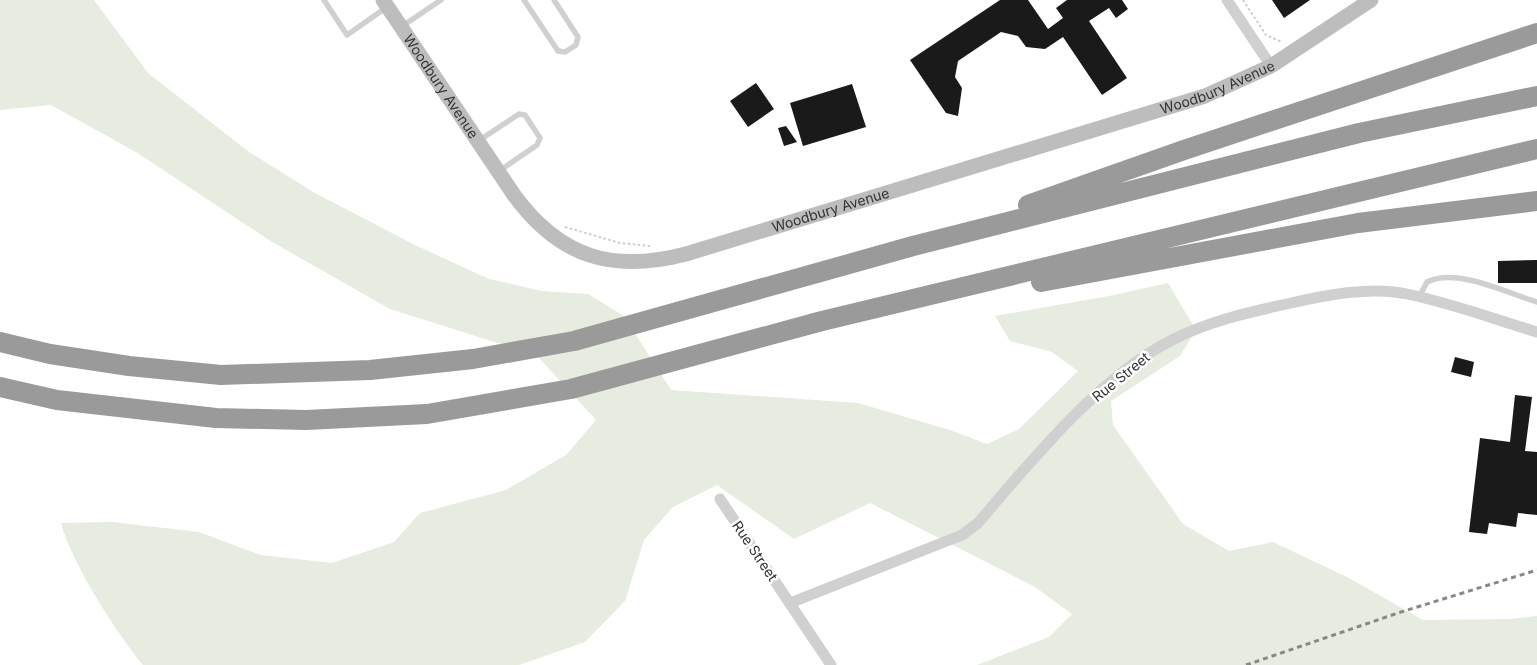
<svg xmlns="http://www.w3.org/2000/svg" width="1537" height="665" viewBox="0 0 1537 665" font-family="Inter,sans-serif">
<rect width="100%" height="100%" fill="#fff"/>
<path fill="#e6ecdf" d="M0 0H94L148 73 249 152 315 193 415 245 489 279 542 291 588 294 624 316 671 390 858 403 950 430 987 444 1019 429 1078 371 1052 352 1010 341 995 316 1109 296 1168 283 1196 330 1180 356 1111 401 1113 425 1183 524 1229 551 1273 542 1349 578 1423 620 1510 619 1537 616V665H977L1049 637 1072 614 1035 587 870 503 794 539 717 485 673 507 644 540 625 601 585 642 519 665H143C117 634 71 562 61 523L112 522 199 532 261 555 332 563 394 542 420 513 506 490 566 455 596 420 539 358 504 345 390 309 272 242 136 152 51 105 0 110Z"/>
<path fill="#1a1a1a" d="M1000 0H1028L1048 29 1063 18 1056 8 1067 0H1122L1128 9 1116 18 1109 8 1089 21 1127 78 1102 95 1063 37 1045 49 1026 47 1018 36 1001 32 958 61 955 77 962 88 958 116 946 113 910 60Z
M1272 0H1310L1284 18Z
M756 83 774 109 748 127 730 101Z
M852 84 866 127 803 146 790 103Z
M786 126 797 142 784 146 778 128Z
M1537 260V283H1498V261Z
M1455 357 1474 362 1471 377 1451 372Z
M1515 395 1532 397 1525 451 1537 452V515L1518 513 1516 527 1489 523 1487 534 1469 532 1480 438 1510 442Z"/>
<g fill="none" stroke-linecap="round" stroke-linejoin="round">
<path stroke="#cdcdcd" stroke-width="2" stroke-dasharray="2.5 2.5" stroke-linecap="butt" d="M1243 0 1266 35 1282 42
M565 227 620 243 650 246"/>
<path stroke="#d0d0d0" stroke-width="5.5" d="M324 0 347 35 387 7
M524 0 558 51 565 52 576 45 578 37 554 0
M401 27 441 0
M478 141 519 114 525 115 540 138 537 145 499 171
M1419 297 1427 282C1456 267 1507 293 1537 302"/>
<path stroke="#d0d0d0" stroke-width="11" d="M1227 0 1271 66
M720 499 831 665
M790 603 962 535 978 523C1031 461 1099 377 1172 340 1209 321 1250 312 1291 303 1326 295 1371 286 1407 294 1451 303 1494 319 1537 332"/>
<path stroke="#bdbdbd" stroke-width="15" id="s1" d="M383 0 514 195C560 258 613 273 686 254L1205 96 1271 66 1371 0"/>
<path stroke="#9a9a9a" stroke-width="20" d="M1028 205 1184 150 1537 33
M1041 282 1358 223 1537 201
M0 342 50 354 129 366 221 375 370 370 473 359 574 341 913 246 1359 133 1537 96
M0 387 57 400 216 418 306 420 427 414 571 389 822 321 1537 149"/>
<path stroke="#888" stroke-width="3" stroke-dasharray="5 4" stroke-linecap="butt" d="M1246 665 1401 612 1537 570"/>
</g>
<g text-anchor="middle" stroke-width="5" stroke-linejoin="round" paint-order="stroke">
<g font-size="14" fill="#333" stroke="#fff">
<text dy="5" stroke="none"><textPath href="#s1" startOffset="104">Woodbury Avenue</textPath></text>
<text dy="5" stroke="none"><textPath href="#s1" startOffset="988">Woodbury Avenue</textPath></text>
<text dy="5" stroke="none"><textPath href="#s1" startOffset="582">Woodbury Avenue</textPath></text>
<text transform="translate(1121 377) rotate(-39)" y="5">Rue Street</text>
<text transform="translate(755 551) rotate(56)" y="5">Rue Street</text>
</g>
</g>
</svg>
